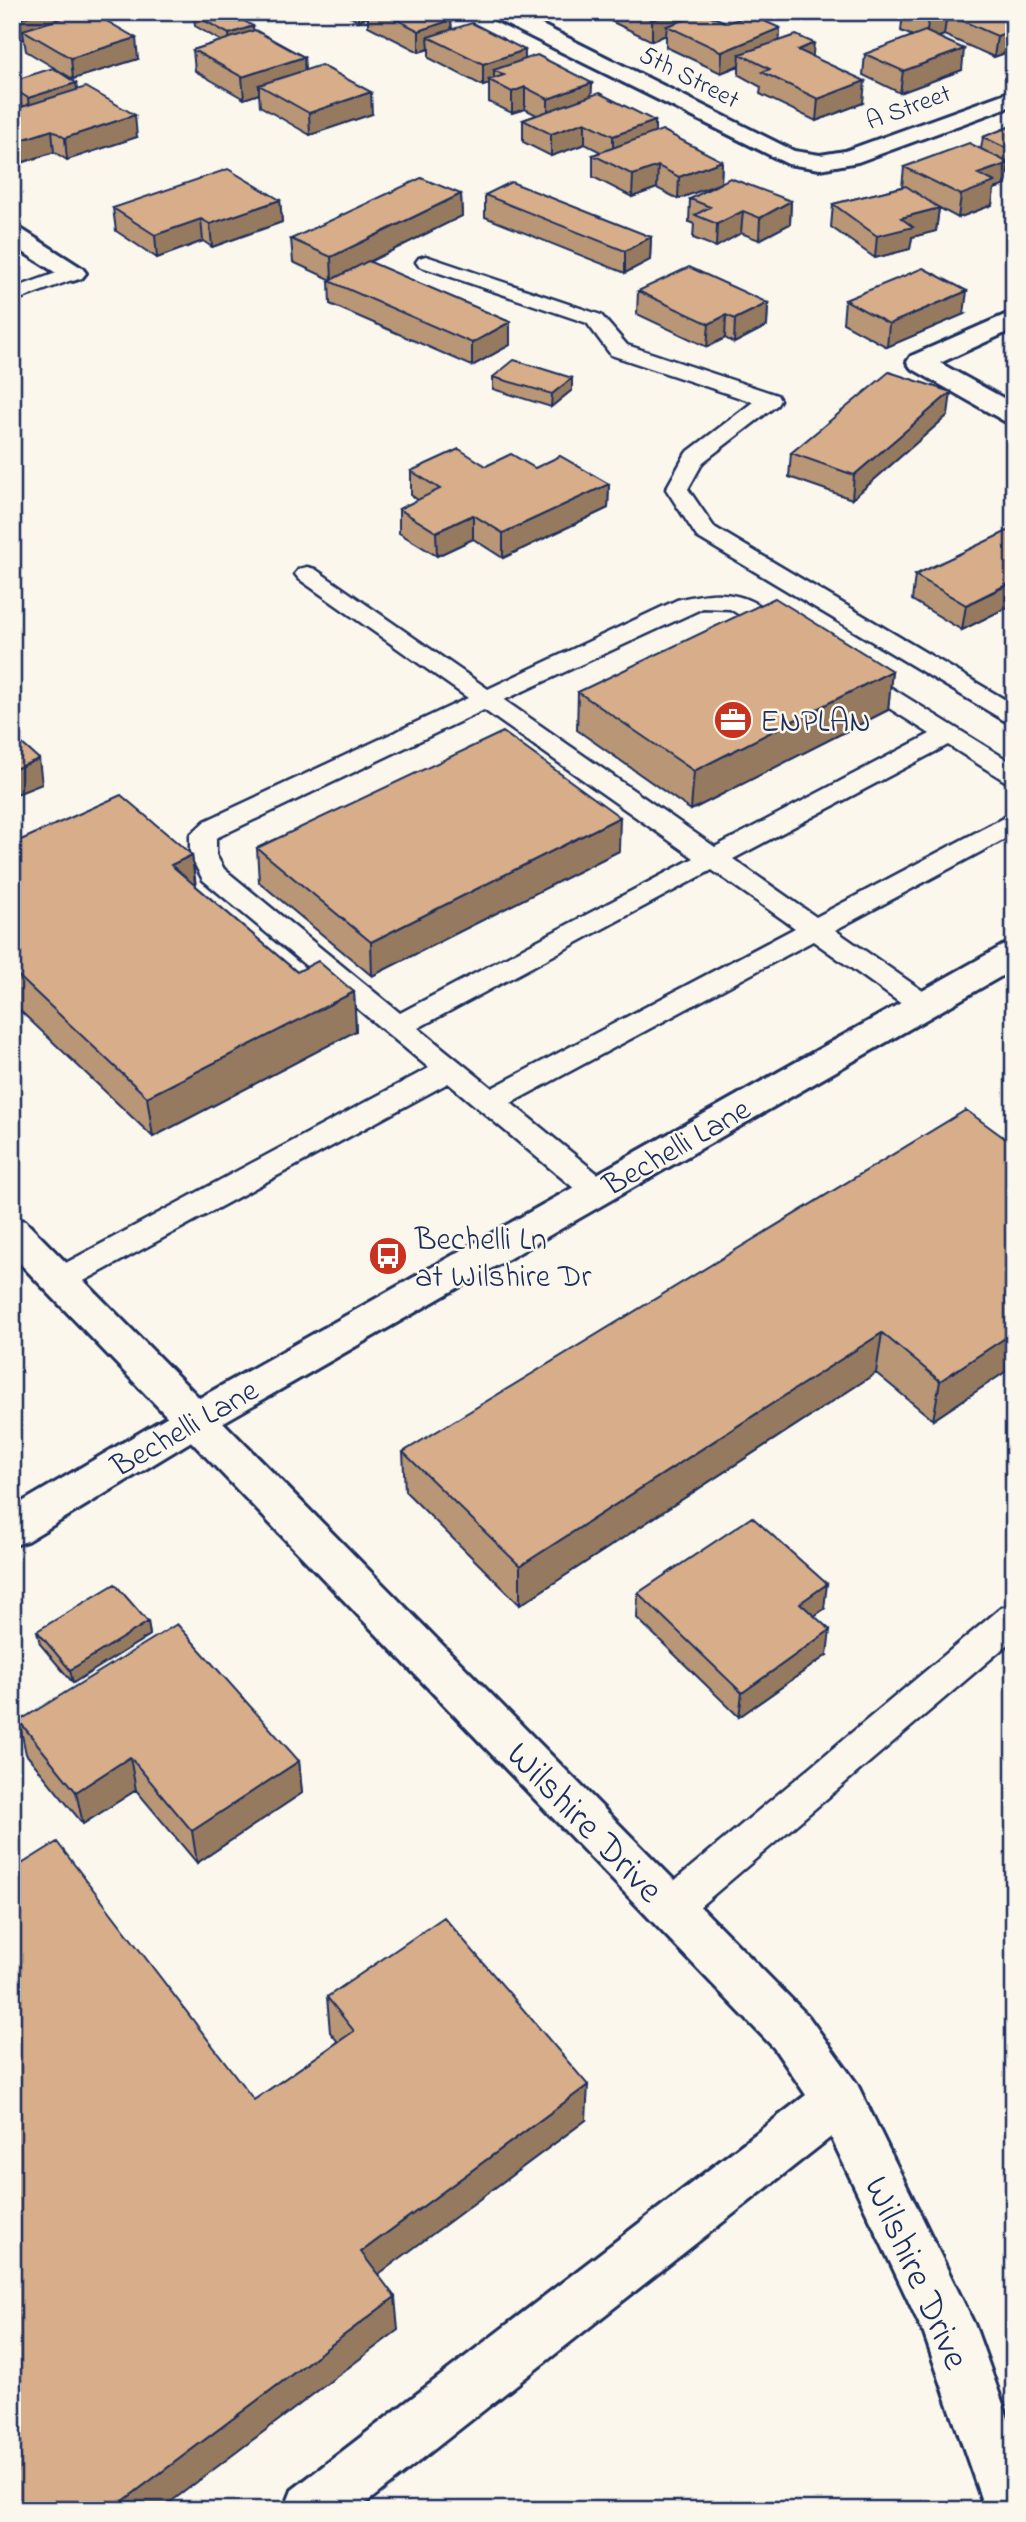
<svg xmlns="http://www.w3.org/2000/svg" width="1026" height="2522" viewBox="0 0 1026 2522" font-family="'Indie Flower',sans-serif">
<rect width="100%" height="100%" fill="#fbf7ec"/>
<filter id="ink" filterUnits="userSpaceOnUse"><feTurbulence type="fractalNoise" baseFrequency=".0143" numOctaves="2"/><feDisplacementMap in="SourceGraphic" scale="14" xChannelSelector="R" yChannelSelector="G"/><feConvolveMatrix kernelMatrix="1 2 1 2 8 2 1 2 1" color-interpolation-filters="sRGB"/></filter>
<g filter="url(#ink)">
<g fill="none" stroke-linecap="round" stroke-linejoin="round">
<g stroke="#1b2f5e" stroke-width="5">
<path id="service" d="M426 256 601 315 627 345 777 395 780 400 777 405 703 462 688 489 714 527 1014 705V724L1005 721 697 537 666 489 686 453 753 402 611 355 587 323 419 266 416 262 419 258Z
M73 267 80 269 83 273 80 277 12 302V289Z
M307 567 315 569 488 689 677 600C733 586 747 596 793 627L796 632 793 637 784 639 775 637 730 609 703 608 504 700 715 847 930 734 843 679 840 674 843 669 852 667 861 669 1014 764V783L1005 781 948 745 733 859 816 917 1005 817 1014 815V834L835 930 933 998 937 1005 933 1012 923 1014 913 1012 813 941 511 1103 609 1183 613 1191 609 1199 598 1202 587 1199 448 1083 71 1288 60 1291 49 1288 44 1280 49 1272 429 1068 203 880 190 855V835L205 821 468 698 299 579 295 574 299 569ZM484 710 694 858 400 1013 224 869 216 855V838ZM712 870 795 928 492 1088 418 1028Z
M1014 1604V1639L684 1920 670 1925 656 1920 651 1908 656 1896 1001 1608Z"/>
</g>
<g stroke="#1b2f5e" stroke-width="6">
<path id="minor" d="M488 12H516L794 151 820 155 845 151 1014 90V105L858 162 820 169 788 164 491 17Z
M12 227 21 229 82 268 86 273 82 278 73 281 64 278 12 245Z
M1014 311V329L940 363 1014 404V423L1004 421 911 368 907 362 911 356Z
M12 1218 25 1221 808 2016 857 2084 975 2326 1014 2435V2510H985L924 2334 831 2137 357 2510H284L292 2490 806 2095 774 2048 12 1255Z"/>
</g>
<g stroke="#1b2f5e" stroke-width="6">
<path id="secondary" d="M1014 943V969L208 1431 27 1541 12 1546V1508L180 1409 1002 946Z"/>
</g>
<use href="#service" fill="#fbf7ec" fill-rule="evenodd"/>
<use href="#minor" fill="#fbf7ec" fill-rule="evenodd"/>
<use href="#secondary" fill="#fbf7ec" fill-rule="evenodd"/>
</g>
<path fill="#b99676" stroke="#1b2f5e" stroke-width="2" d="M12 12 76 14 138 59 73 79 26 51 24 39Z
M342 12H436L451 20 452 30 525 59 592 83 591 95 655 133 722 161 721 183 678 199 657 188 632 197 593 177V155L601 152 585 144 551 156 523 142V120L537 115 525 109 512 113 489 102V84L483 86 429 58V49L419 52 368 26V17L358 21Z
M598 12H713V17L727 23 780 28 779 41 813 57 863 103 816 121 760 94 761 87 739 75V66L721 73 666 47V35L652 41 598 15Z
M903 12H1012L1014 13V50L994 57 944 35 939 37 962 70 900 93 863 75 865 54 913 36 901 31Z
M194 15 254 31 304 57 305 70 372 114 310 135 260 106 259 94 244 99 195 71 193 50 221 41 195 26Z
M12 81 77 89 137 137 67 160 54 152 12 166V110L24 106 12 99Z
M1014 125V175L1007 172 1006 185 994 189 992 205 958 218 934 205 939 208 936 231 912 237 910 249 875 258 831 227 833 204 902 187 904 167 981 149 983 137Z
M461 194 462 216 369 262 510 322V345L472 366 330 304 329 281 332 280 293 262 291 239Z
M485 195 651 237 650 260 625 273 485 217Z
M690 199 791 201 790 224 759 240 741 233 716 247 693 238 694 224 689 222Z
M280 200 282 222 212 247 203 241 157 258 116 231 113 208Z
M638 291 768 303 767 326 734 343 725 338 707 347 637 314Z
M845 300 964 314 887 347 843 323Z
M493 377 572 378V390L551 407 493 389Z
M948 415 852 499 789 477 791 453Z
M486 466 535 468 609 484 608 508 503 558 473 539 437 556 399 533V509L418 500 411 495V471Z
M1014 528V604L962 630 912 600 915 575Z
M892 671 888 710 691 810 577 730 578 692Z
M12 844 192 855 196 886 297 972 354 992 356 1031 153 1137 12 1003Z
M257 848 619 851 372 976 259 882Z
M1014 1145V1366L933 1420 876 1373 520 1605 405 1491 403 1452Z
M638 1593 824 1609 814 1616 827 1655 739 1717 637 1618Z
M148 1622 150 1635 73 1683 40 1644 37 1631Z
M19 1721 299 1761 302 1793 197 1863 136 1790 83 1824 26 1754Z
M327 1997 586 2120 378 2274 398 2330 254 2100 338 2042 330 2032Z"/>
<path fill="#967a60" stroke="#1b2f5e" stroke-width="2" d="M42 12H76L77 24 23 30 24 39 12 43V21Z
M358 12H368V17L358 21Z
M672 12H713V17L667 26 666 35 652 41V20Z
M947 14 944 35 926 42 928 21Z
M451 20 452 41 428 37 429 49 419 52V31Z
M253 26 254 38 230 46 229 34Z
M780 28 779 49 740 54 739 65 721 73 722 52Z
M1014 30V50L994 57 997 36Z
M136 38 138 59 73 79 71 58Z
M814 43 812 65 798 50Z
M964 49 962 70 900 93 903 71Z
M525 50V71L504 75 494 70V82L489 80V84L483 86V64Z
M304 57 305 79 259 85V94L244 99 242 77Z
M865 81 863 103 816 121 818 99Z
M76 83 78 94 29 109 28 98Z
M592 83 591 105 548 120V99Z
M525 87V109L512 113V92Z
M371 92 372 114 310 135 309 113Z
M135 115 137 137 67 160 65 138Z
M655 121V143L613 158V136Z
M585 122V144L551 156V134Z
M52 130 54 152 12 166V143Z
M722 161 721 183 678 199 679 177Z
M1009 163 1006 185 994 189 992 205 958 218 961 195 978 174Z
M658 166 657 188 632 197 633 175Z
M461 194 462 216 332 280 331 257Z
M280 200 282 222 212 247 210 224Z
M791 201 790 224 759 240 760 218Z
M939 208 936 231 912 237 910 249 875 258 877 236 901 218Z
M743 211 741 233 716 247 717 224Z
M201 219 203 241 157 258 155 235Z
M651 237 650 260 625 273V251Z
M967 291 964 314 887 347 889 324Z
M768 303 767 326 734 343 735 319Z
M726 315 725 338 707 347 709 324Z
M510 322V345L472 366V343Z
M572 378V390L551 407 552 394Z
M951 392 948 415 852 499 854 475Z
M609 484 608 508 503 558V533Z
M473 515V539L437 556 436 532Z
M1014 582V604L962 630 966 605Z
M892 671 888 710 691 810 694 771Z
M39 759 42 784 12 796V770Z
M620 817 619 851 372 976 371 942Z
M192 855 196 894 171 865Z
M354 992 356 1031 153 1137 147 1097Z
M1014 1332V1366L933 1420 940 1381Z
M882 1333 876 1373 520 1605V1566Z
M827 1584 824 1609 797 1628 800 1603Z
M148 1622 150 1635 73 1683 70 1670Z
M830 1630 827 1655 739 1717 742 1693Z
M130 1757 136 1790 83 1824 76 1792Z
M299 1761 302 1793 197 1863 192 1831Z
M588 2085 586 2120 364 2285 361 2252Z
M395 2297 398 2330 160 2510H111Z"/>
<path fill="#d7ae89" stroke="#1b2f5e" stroke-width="2" d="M12 12H42L12 21Z
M82 12H91L136 38 71 58 23 30Z
M202 12H228L253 26 229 34 194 15Z
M382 12H436L451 20 419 31Z
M636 12H672L652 20Z
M909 12H1012L1014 13V30L997 36 947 14 928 21Z
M704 13 727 23 751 15 780 28 722 52 667 26Z
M472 23 525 50 483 64 428 37Z
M255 30 304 57 242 77 193 50Z
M925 31 964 49 903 71 865 54Z
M796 35 814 43 798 50 865 81 818 99 762 72 770 69 740 54Z
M537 55 592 83 548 99 525 87 512 92 489 80 504 75 494 70Z
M321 65 371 92 309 113 259 85Z
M53 68 76 83 28 98 12 88V81Z
M86 87 135 115 65 138 52 130 12 143V110Z
M599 93 655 121 613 136 585 122 551 134 523 120Z
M1014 125V152L983 137Z
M662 130 722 161 679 177 658 166 633 175 593 155Z
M969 143 1009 163 978 174 995 182 961 195 904 167Z
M228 169 280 200 210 224 201 219 155 235 113 208Z
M421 178 461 194 331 257 291 239Z
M730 178 791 201 760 218 743 211 717 224 695 215 710 207 690 199Z
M511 182 651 237 625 251 485 195Z
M906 186 939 208 901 218 913 227 877 236 833 204Z
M368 261 510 322 472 343 329 281Z
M689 267 768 303 735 319 726 315 709 324 638 291Z
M923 268 967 291 889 324 845 300Z
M514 360 572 378 552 394 493 377Z
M889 372 951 392 854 475 791 453Z
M459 449 486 466 511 454 535 468 560 456 609 484 503 533 473 515 436 532 399 509 440 489 411 471Z
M1014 528V581L966 605 915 575Z
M775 598 892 671 694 771 578 692Z
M503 732 620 817 371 942 257 848Z
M12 735 39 759 12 770Z
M121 795 192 855 171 865 297 972 318 961 354 992 147 1097 12 970V844Z
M966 1110 1014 1145V1332L940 1381 882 1333 520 1566 403 1452Z
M752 1517 827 1584 800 1603 830 1630 742 1693 638 1593Z
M115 1584 148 1622 70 1670 37 1631Z
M177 1624 299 1761 192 1831 130 1757 76 1792 19 1721Z
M57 1842 254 2100 354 2031 327 1997 444 1917 588 2085 361 2252 395 2297 111 2510H12V1870Z"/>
</g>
<defs>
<g id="office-disc" transform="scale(2.0125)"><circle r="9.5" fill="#c8321e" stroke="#fbf7ec"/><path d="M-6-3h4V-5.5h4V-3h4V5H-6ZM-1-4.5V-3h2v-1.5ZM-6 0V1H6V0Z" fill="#fff"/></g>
<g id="bus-disc" transform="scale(2.0125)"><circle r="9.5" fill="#c8321e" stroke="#fbf7ec"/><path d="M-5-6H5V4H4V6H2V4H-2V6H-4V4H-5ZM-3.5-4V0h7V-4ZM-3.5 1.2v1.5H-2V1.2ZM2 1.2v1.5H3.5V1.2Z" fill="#fff"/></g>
</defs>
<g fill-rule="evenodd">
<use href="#office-disc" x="733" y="720"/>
<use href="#bus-disc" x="388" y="1256"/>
</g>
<g text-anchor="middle" stroke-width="5" stroke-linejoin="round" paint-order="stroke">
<g font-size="26" fill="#1b2f5e" stroke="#fbf7ec">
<text transform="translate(690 76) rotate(27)" y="9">5th Street</text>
<text transform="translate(908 106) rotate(-20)" y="9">A Street</text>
</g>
<g font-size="32" fill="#1b2f5e" stroke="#fbf7ec" text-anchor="start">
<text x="760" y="731">ENPLAN</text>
<text x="415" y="1249">Bechelli Ln<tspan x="415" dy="37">at Wilshire Dr</tspan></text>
</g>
<g font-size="32" fill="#1b2f5e" stroke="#fbf7ec">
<text transform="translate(676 1146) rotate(-30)" y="11">Bechelli Lane</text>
<text transform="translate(184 1427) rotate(-30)" y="11">Bechelli Lane</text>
</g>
<g font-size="38" fill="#1b2f5e" stroke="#fbf7ec">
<text transform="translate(586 1821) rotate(46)" y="13">Wilshire Drive</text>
<text transform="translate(918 2272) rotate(66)" y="13">Wilshire Drive</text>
</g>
</g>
<rect width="1026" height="2522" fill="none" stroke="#fbf7ec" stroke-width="42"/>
<rect x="21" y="21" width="984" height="2480" fill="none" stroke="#1b2f5e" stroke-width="2.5" filter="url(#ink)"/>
</svg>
